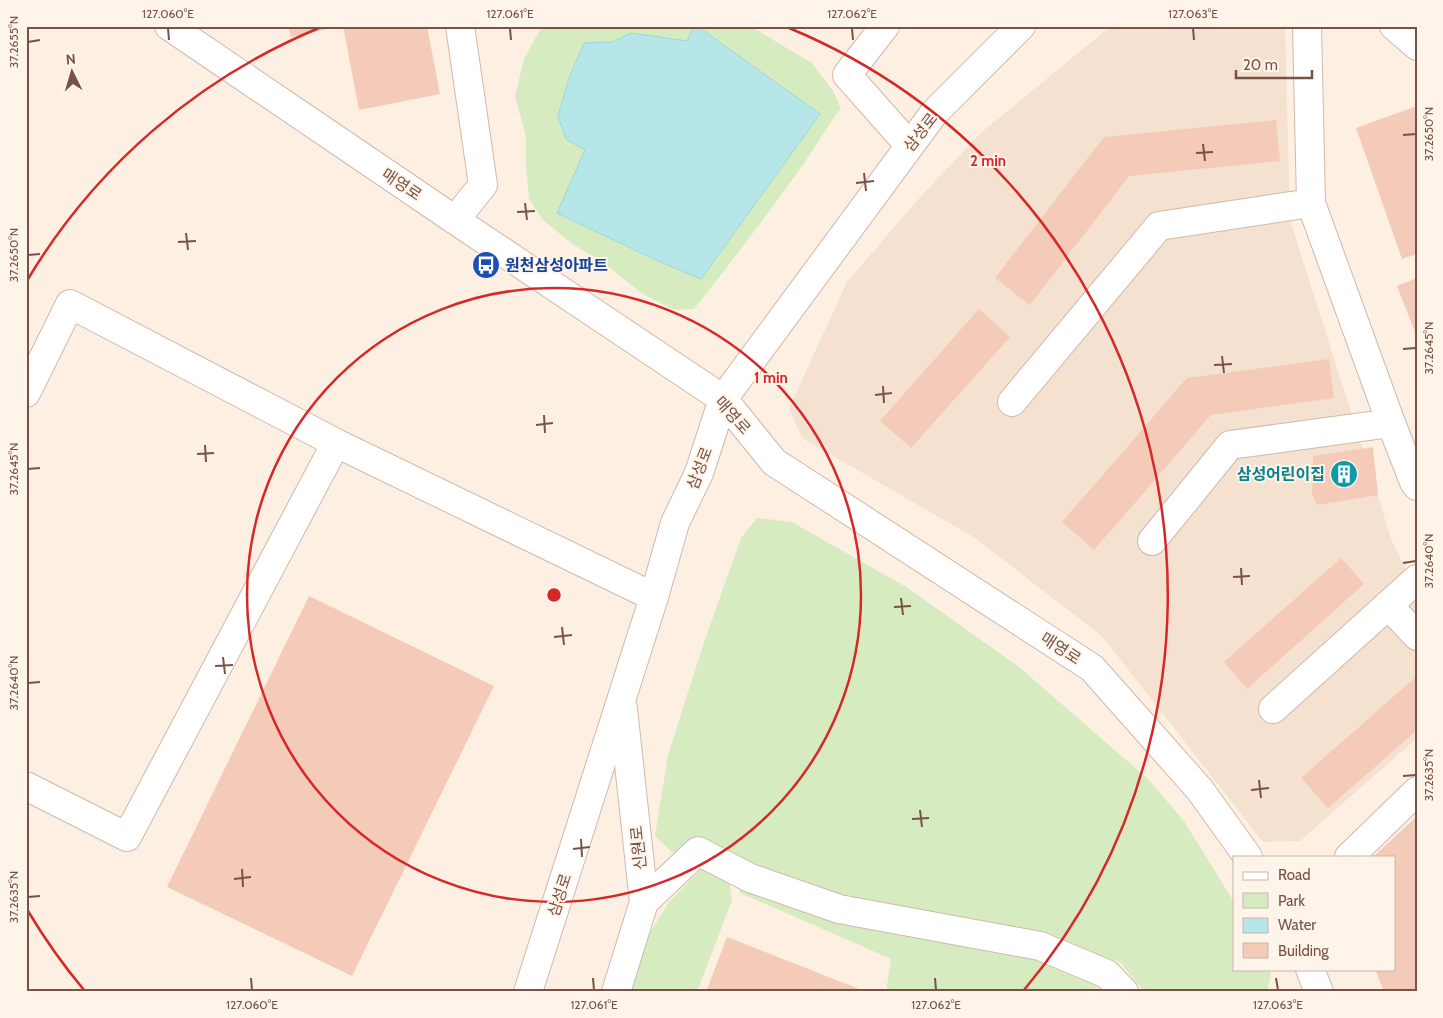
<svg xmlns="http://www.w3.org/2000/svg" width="1443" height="1018" viewBox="0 0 1443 1018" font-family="Cabin,'Noto Sans KR',sans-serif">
<rect width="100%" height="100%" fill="#fdf0e2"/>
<path fill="#f5e1d0" d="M1111 26H1285L1290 220 1392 541 1417 592V738L1300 841 1263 842 1102 636 975 538 802 438 789 408 847 282 921 196 982 132Z"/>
<path fill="#d6ecc0" d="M542 26H694L687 41 631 33 613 42 585 150 558 213 658 261 701 279 820 114 697 26H750L812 63 833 91 841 108C826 128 814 149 800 169 766 216 731 263 694 309L674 310 641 293 604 263 571 243 543 220 529 199 526 165V137L515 96 524 59Z
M757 518 792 522 906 587 1018 666 1148 779 1184 821 1234 902V969H1269L1271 975 1267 992H1144L1120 962 1020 931 860 900 784 877 708 842 672 852 655 836 668 755 704 642 741 538Z
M705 865 727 866 732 900 697 992H622L633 960 669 902Z
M737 881 1033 955 1095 985 1101 992H886L891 959 740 893Z"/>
<path fill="#b6e6e8" stroke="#9bd7da" d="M694 26H697L820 114 701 279 658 261 557 213 585 150 566 139 558 116 569 78 584 43 613 42 631 33 687 41Z"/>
<path fill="#f4cab8" d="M288 26H337V27L291 37Z
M343 26H427L440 94 359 110Z
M1417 106V254L1402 259 1356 128Z
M1276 120 1280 161 1129 176 1030 305 995 278 1104 137Z
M1417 278V337L1397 286Z
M979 309 1010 337 911 448 880 421Z
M1329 359 1334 398 1211 415 1094 550 1062 522 1187 378Z
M1373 447 1378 495 1317 505 1312 493 1313 456Z
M1341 558 1364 584 1247 689 1224 662Z
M309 596 494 686 352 976 167 887Z
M1417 676V730L1328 808 1301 778Z
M1417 816V992H1384L1375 969H1394V857H1373Z
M727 937 859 989 858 992H706Z"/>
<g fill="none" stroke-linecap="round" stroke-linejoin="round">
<g stroke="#d1b8ab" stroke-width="30">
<path id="minor" d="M169 26 455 220 723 399 774 462 1092 668 1200 790 1248 857
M885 26 847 75 909 145
M1307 26 1311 203 1391 423 1414 482 1417 486
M1394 26 1417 46
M455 220 483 185 460 26
M26 393 70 304 336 443 654 597
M1012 402 1159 226 1311 203
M1152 541 1230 445 1391 423
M1388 605 1417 636
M1273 709 1417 579
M26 786 127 837 336 443
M1349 857 1417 791
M644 902 698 851 750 878 839 909 1040 946 1107 974 1124 992
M1310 969 1319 992
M528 992 654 597 675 523 699 473 723 399 934 113 1021 26
M616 992 644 902 623 709"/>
</g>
<use href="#minor" stroke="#fff" stroke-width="28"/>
</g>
<path fill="none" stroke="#775347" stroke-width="2" d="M168 28 169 40M510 28 511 40M852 28 853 40M1193 28 1194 40M28 42 40 40M1403 135 1416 134M1203 144 1205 161M1196 153 1213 152M864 173 866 191M856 183 874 181M525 203 527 220M517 212 535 211M186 233 188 250M178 242 196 241M28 255 40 254M1403 349 1416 348M1222 356 1224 373M1214 365 1232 364M883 386 884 403M875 395 892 393M544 415 545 433M536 425 553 423M205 445 206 462M197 454 214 453M28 469 40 468M1403 563 1416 561M1241 568 1242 585M1233 577 1250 576M901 598 903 615M894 607 911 606M562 627 564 645M554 637 572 635M223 657 225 674M215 666 233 665M28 683 40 682M1403 776 1416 775M1259 780 1261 798M1251 790 1269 788M920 810 922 827M912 819 929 818M581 839 582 857M573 849 590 847M242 869 243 887M234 879 251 877M28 897 40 896M251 978 252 990M593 978 594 990M935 978 936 990M1276 978 1278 990"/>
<g fill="none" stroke="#d62828" stroke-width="2.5">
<circle cx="554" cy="595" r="307"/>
<path d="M84 990A614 614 0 0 1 28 911M28 279A614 614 0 0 1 319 28M789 28A614 614 0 0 1 1024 990"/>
</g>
<defs>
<g id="bus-disc" transform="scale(1.4375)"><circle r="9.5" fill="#1a4fb4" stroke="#fff4ea"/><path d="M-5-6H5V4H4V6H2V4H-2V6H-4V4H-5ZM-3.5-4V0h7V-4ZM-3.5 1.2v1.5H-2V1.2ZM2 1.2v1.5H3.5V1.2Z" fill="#fff"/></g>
<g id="building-disc" transform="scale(1.4375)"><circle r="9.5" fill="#0f9aa8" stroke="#fff4ea"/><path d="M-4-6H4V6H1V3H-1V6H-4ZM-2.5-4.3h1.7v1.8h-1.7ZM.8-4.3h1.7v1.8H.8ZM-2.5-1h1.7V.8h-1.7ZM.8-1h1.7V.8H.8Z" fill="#fff"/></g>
</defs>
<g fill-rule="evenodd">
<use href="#bus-disc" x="486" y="265"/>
<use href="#building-disc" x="1344" y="474"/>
</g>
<g text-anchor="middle" stroke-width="4" stroke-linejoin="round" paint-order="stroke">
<g font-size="16" fill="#775347" stroke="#fff4ea">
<text transform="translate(920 132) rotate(-52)" y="6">삼성로</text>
<text transform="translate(402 184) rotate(34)" y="6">매영로</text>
<text transform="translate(733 415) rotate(48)" y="6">매영로</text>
<text transform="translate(699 468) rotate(-69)" y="6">삼성로</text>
<text transform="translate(1061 648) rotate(33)" y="6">매영로</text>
<text transform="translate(638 848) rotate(-96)" y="6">신원로</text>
<text transform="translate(559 895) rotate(-72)" y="6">삼성로</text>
</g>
<g font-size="16" font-weight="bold" fill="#164399" stroke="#fff4ea" text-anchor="start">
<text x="505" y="271">원천삼성아파트</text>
</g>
<g font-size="16" font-weight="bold" fill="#0d838f" stroke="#fff4ea" text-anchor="end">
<text x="1325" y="480">삼성어린이집</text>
</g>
</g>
<circle cx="554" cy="595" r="8" fill="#d62828" stroke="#fff4ea" stroke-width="2.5"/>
<g font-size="15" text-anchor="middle" font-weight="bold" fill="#d62828" stroke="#fff4ea" stroke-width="4" stroke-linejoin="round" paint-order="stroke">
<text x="988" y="166">2 min</text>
<text x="771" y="383">1 min</text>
</g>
<rect width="1443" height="1018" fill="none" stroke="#fff4ea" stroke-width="55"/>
<rect x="1233" y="856" width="162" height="115" fill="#fff4ea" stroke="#c9b4a9"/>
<rect x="1243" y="872" width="25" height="8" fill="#ffffff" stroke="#c9b4a9"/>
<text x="1278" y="880" font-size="15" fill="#775347">Road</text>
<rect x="1243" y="893" width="25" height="15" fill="#d6ecc0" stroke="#c9b4a9"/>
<text x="1278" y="906" font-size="15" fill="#775347">Park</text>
<rect x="1243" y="918" width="25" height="15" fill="#b6e6e8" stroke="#c9b4a9"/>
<text x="1278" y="930" font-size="15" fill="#775347">Water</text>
<rect x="1243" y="943" width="25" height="15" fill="#f4cab8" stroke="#c9b4a9"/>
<text x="1278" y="956" font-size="15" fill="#775347">Building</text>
<g transform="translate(72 72) rotate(355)" stroke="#fff4ea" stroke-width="4" paint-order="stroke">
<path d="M0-4L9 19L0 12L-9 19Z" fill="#775347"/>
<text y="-8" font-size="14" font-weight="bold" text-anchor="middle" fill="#775347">N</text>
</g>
<path d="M1236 70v8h76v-8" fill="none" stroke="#775347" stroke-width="2.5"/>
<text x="1243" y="70" font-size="15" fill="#775347" stroke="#fff4ea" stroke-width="4" paint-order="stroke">20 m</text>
<rect x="28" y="28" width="1388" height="962" fill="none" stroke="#775347" stroke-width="2"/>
<g font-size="12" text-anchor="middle" fill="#775347">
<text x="168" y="18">127.060°E</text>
<text x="510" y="18">127.061°E</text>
<text x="852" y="18">127.062°E</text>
<text x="1193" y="18">127.063°E</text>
<text transform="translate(14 42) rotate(-90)" y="4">37.2655°N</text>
<text transform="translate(1429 134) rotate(-90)" y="4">37.2650°N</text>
<text transform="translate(14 255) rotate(-90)" y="4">37.2650°N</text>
<text transform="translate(1429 348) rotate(-90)" y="4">37.2645°N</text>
<text transform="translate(14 469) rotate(-90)" y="4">37.2645°N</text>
<text transform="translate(1429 561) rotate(-90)" y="4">37.2640°N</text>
<text transform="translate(14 683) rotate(-90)" y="4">37.2640°N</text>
<text transform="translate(1429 775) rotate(-90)" y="4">37.2635°N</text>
<text transform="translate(14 897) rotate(-90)" y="4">37.2635°N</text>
<text x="252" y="1009">127.060°E</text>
<text x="594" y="1009">127.061°E</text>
<text x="936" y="1009">127.062°E</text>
<text x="1278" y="1009">127.063°E</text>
</g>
</svg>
